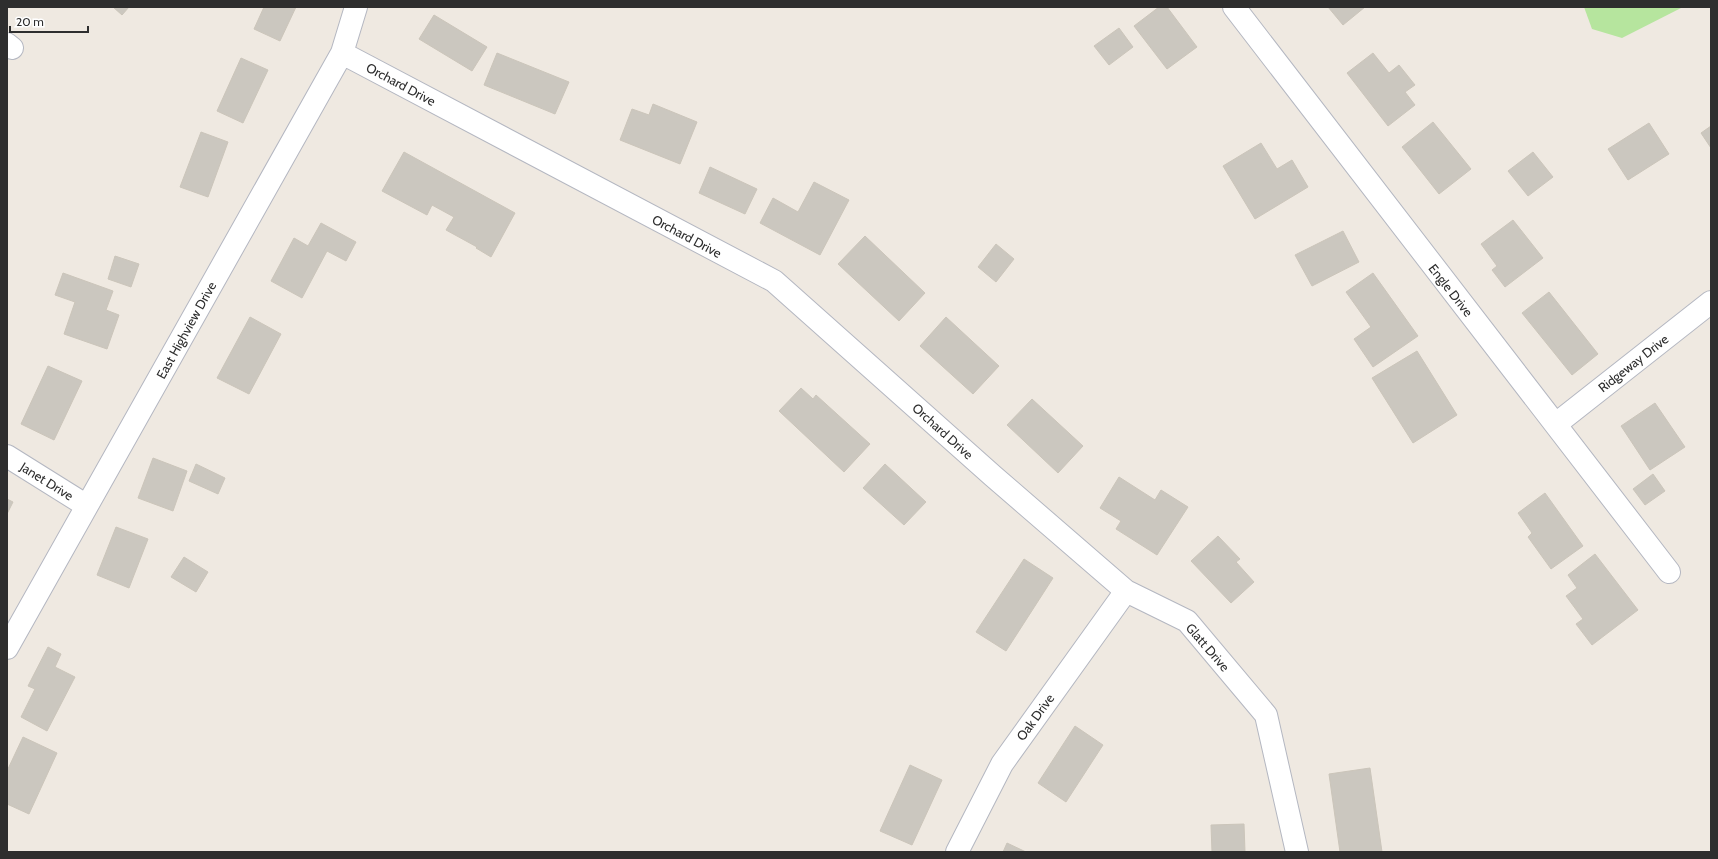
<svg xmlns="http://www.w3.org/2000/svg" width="1718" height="859" viewBox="0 0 1718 859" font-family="Cabin,sans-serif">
<rect width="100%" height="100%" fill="#efe9e1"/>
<path fill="#b6e59e" d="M1584 7H1683L1622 38 1592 29Z"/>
<path fill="#cbc7bf" stroke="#cbc5ba" d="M113 7H129L122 15Z
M264 7H296L280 41 254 29Z
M1159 7H1167L1197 47 1167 69 1134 26Z
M1328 7H1365L1343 25Z
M434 15 487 47 472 71 419 39Z
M1119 28 1133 47 1109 65 1094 46Z
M497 53 569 82 555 114 484 85Z
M1373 53 1389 73 1399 65 1415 85 1405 92 1415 105 1388 126 1347 73Z
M241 58 268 70 243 123 217 111Z
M653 104 697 122 680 164 620 140 632 109 649 115Z
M1433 122 1471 169 1439 194 1402 147Z
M1649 123 1669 154 1628 180 1608 149Z
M1711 126V148L1701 133Z
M201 132 228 142 208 197 180 187Z
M1261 143 1277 169 1292 160 1308 187 1255 219 1223 166Z
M404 152 515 213 491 257 476 248 477 247 446 230 454 217 432 205 427 215 382 191Z
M1533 152 1553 177 1528 196 1508 171Z
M710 167 757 189 745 214 699 193Z
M814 182 849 200 820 255 760 223 773 198 798 212Z
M1513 220 1543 258 1505 287 1492 270 1497 266 1481 244Z
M321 223 356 242 346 261 327 251 302 298 271 281 294 238 308 246Z
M1343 231 1359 262 1312 286 1295 255Z
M865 236 925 293 899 321 838 264Z
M996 244 1014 259 996 282 978 267Z
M115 256 139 264 131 287 108 279Z
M63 273 113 291 106 310 119 315 107 349 64 334 75 302 55 295Z
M1373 273 1418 336 1373 367 1354 339 1371 327 1346 292Z
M1549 292 1598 354 1572 375 1522 313Z
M250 317 281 334 249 394 217 378Z
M946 317 999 366 973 394 920 346Z
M1417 351 1457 415 1413 443 1372 378Z
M48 366 82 381 54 440 21 424Z
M801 388 813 399 816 395 870 444 844 472 779 411Z
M1032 399 1083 446 1058 473 1007 425Z
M1655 403 1685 447 1650 470 1621 426Z
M153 458 187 471 173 511 138 498Z
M196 464 225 478 218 494 189 481Z
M885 464 926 502 904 525 863 488Z
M1653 474 1665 491 1645 505 1633 489Z
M1119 477 1155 500 1161 490 1188 507 1157 555 1116 529 1121 521 1100 508Z
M1545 493 1583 546 1551 569 1528 537 1532 533 1518 513Z
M7 499 13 502 7 514Z
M116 527 148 539 129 588 97 575Z
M1218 536 1240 559 1236 562 1254 582 1231 603 1191 561Z
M1595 554 1638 610 1592 645 1576 624 1583 619 1566 596 1577 588 1568 575Z
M184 557 208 572 196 592 171 577Z
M1024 559 1053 578 1006 651 976 632Z
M48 647 61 654 55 667 75 677 47 731 21 717 35 689 28 686Z
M1075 726 1103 745 1066 802 1038 783Z
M23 737 57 753 29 814 7 804V771Z
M910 765 942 780 912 845 880 831Z
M1370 768 1382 852H1340L1329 774Z
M1244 824 1245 852H1212L1211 825Z
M1007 843 1026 852H1003Z"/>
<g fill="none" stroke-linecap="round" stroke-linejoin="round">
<g stroke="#b4b7c1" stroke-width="24">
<path id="minor" d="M1234 7 1669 572
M7 44 12 48
M342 53 774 281 993 476 1126 591 1187 621 1266 715 1297 852
M1556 424 1711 302
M7 456 87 506
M7 648 342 53 356 7
M957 852 1002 764 1126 591"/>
</g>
<use href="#minor" stroke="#fff" stroke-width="22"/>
</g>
<g text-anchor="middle" stroke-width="3" stroke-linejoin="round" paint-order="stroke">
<g font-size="13" fill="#2e2e2e" stroke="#fff">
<text transform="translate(401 84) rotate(28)" y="5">Orchard Drive</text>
<text transform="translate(687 236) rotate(28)" y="5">Orchard Drive</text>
<text transform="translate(1451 290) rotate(52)" y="5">Engle Drive</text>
<text transform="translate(186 330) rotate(-61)" y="5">East Highview Drive</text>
<text transform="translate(1633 363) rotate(-38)" y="5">Ridgeway Drive</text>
<text transform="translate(943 431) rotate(42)" y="5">Orchard Drive</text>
<text transform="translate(47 481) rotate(32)" y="5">Janet Drive</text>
<text transform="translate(1208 647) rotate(49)" y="5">Glatt Drive</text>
<text transform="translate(1035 717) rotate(-54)" y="5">Oak Drive</text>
</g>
</g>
<rect width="1718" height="859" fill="none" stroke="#2e2e2e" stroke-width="16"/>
<path d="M10 26v6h78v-6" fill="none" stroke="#2e2e2e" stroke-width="2"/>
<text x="16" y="26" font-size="12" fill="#2e2e2e" stroke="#ffffff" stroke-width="3" paint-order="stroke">20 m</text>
</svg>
